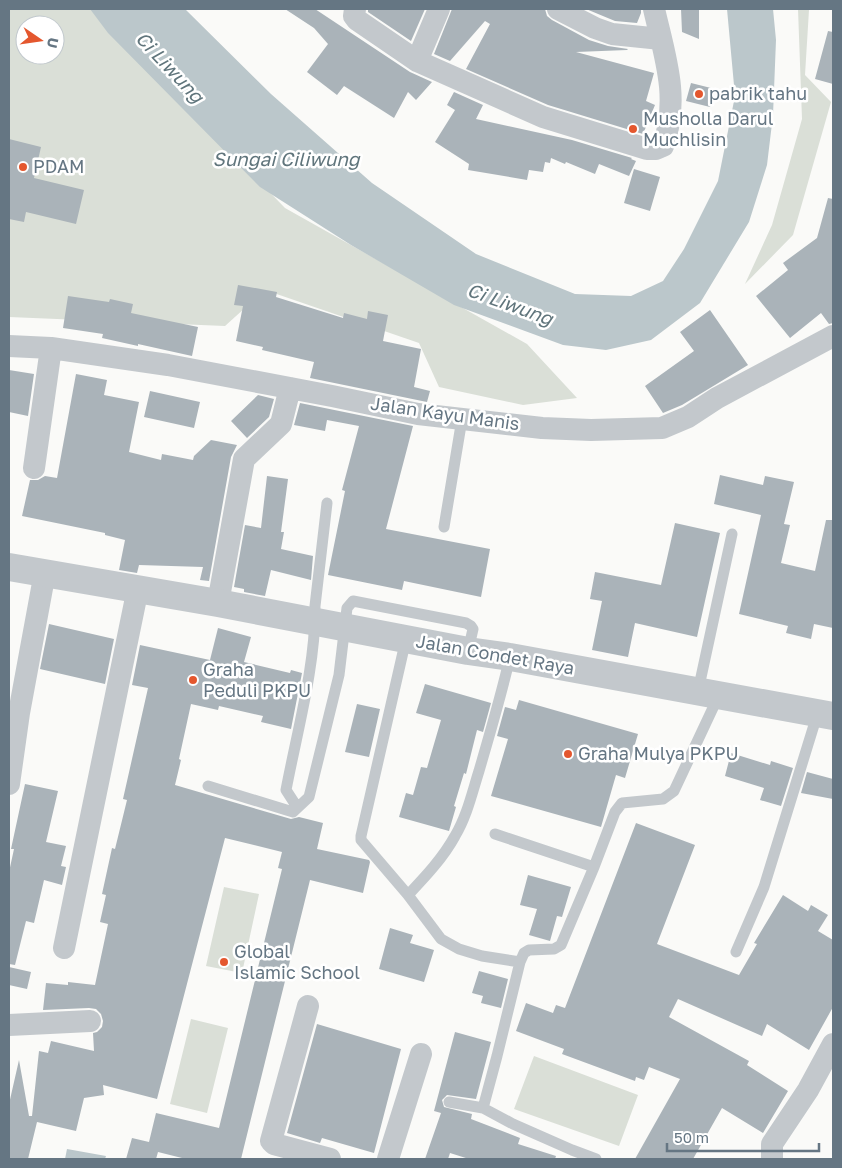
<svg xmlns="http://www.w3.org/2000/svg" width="842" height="1168" viewBox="0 0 842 1168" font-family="'Golos Text',sans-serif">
<rect width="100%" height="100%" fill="#fafaf8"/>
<path fill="#dadfd7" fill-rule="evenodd" d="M9 9H92L285 208 527 344 577 398 523 405 439 387 419 343 265 290 225 326 9 317ZM25 25H55V55H25Z
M798 9 809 10 805 75 831 102 793 235 745 284 772 225 802 119Z
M224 887 259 894 242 973 206 966Z
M191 1019 228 1028 207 1113 170 1104Z
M534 1056 638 1095 619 1146 514 1109Z"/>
<path fill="#bbc7cb" d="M90 9H185L271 94 372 183 476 254 575 294 631 296 663 281 684 249 718 181 735 96 727 9H773L776 40 773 115 767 165 749 222 700 303 651 340 606 350 563 345 454 305 351 245 260 187 108 33Z
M67 1149 106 1156 105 1159H65Z"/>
<path fill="#aab3b9" d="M285 9H315L410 72 432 82 416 100 408 92 394 118 344 86 337 95 307 72 328 44 314 28Z
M368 9H425L411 41 368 12Z
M452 9H545L547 16 552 20 589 40 608 46 628 49 627 50 576 52 654 73 646 101 655 105 643 134 548 105 466 69 490 24 485 21 450 61 434 54Z
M586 9H641V13L637 23 615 21Z
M681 9H699V39L682 32Z
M828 31 833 32V84L815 79Z
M691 83 715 89 710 107 686 101Z
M454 92 483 105 476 119 572 140 632 158 631 159 636 161 629 176 599 164 595 174 566 162 565 164 551 158 550 163 545 162 543 172 529 170 527 180 468 170 469 164 435 142 455 110 447 105Z
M9 139 41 147 34 178 84 190 76 224 26 212 24 222 9 219Z
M634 169 660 177 650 211 624 203Z
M828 198 833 199V323L829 324 821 313 790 338 756 296 788 270 783 263 817 238Z
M238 285 277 292 276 297 343 318 344 313 367 319 368 311 388 315 383 341 421 349 414 387 430 391 427 402 310 378 314 362 262 350 263 347 236 341 243 306 234 305Z
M68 296 109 302 110 299 133 304 131 313 198 327 192 356 138 344V346L102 338 103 334 63 328Z
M710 310 748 365 682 405 663 413 645 386 694 351 680 332Z
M9 370 34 374 28 416 9 412Z
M76 374 107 380 104 395 139 402 129 452 161 460 162 454 193 460 194 456 211 440 237 445 231 457 209 581 200 580 203 567 139 565 137 573 119 570 125 540 105 535V533L22 516 30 480H38L45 476 57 478Z
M150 391 200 402 194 428 144 417Z
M258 395 274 399 269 417 247 438 231 421Z
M300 403 413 426 386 529 490 549 481 597 404 581 402 590 328 575 345 491 342 490 359 426 327 420 325 431 294 425Z
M720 475 763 485 765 476 794 482 784 524 790 525 781 563 815 571 826 520H833V628L814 624 811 639 786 633 788 626 739 614 761 515 714 504Z
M267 476 288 479 281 532H284L281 549 313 556 311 580 271 570 265 596 244 592V589L234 587 245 525 261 528Z
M675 523 720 533 697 637 635 623 628 657 592 650 602 601 590 599 595 572 661 585Z
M49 624 114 639 105 684 40 669Z
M218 628 251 637 244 662 290 673 291 670 302 673 291 729 261 722 263 716 219 706 218 710 191 704 179 759 181 760 175 785 291 819 299 817 323 823 317 849 369 860 370 862 363 893 310 880 241 1159H186L158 1152 156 1159H126L132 1138 149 1142 156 1113 219 1128 282 869 278 868 282 852 225 838 157 1099 103 1085 104 1095 84 1098 76 1131 37 1122 28 1159H9V1104L19 1060 29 1116H32L39 1051 48 1053 51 1041 94 1051 93 1033 97 1032 102 1027 103 1021 101 1014 96 1009 89 1008 43 1010 46 983 68 985V982L95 985 108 924 100 922 106 895 102 894 112 848 115 849 127 800 123 799 148 688 132 685 140 645 210 660Z
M425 684 491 703 483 732 477 730 466 774 464 773 454 806 456 807 449 831 399 817 406 793 413 795 421 767 427 768 441 720 416 713Z
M519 700 638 734 625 778 616 775 601 827 491 796 508 739 497 736 505 707 516 710Z
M357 704 380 709 369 757 345 752Z
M731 753 770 765 771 761 793 768 781 806 760 800 764 788 725 776Z
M807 772 833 779V799L801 793Z
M25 784 58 791 46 842 66 846 61 866 66 867 62 885 44 880 34 923 26 921 15 965 9 964V872L14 849H11Z
M636 823 695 845 657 944 739 975 757 944 754 943 783 895 808 911 811 905 828 915 818 931 833 940V1007L809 1050 767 1024 762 1036 678 999 669 1017 749 1061 747 1065 788 1091 763 1133 722 1108 693 1159H635L680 1079 649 1067 644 1080 636 1077 635 1081 562 1054 564 1049 516 1031 526 1003 553 1013 556 1005 565 1008Z
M528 875 571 887 562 917 557 916 550 941 529 935 537 909 520 905Z
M390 928 413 935 410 943 434 950 424 982 379 969Z
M9 967 31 972 27 989 9 985Z
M479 971 508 979 501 1008 481 1003 483 996 472 993Z
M317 1024 401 1049 374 1153 322 1138 320 1143 287 1133Z
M455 1032 491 1042 476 1099 447 1095 442 1100 444 1107 472 1114 471 1119 520 1138 518 1144 556 1156 555 1159H469L450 1153 448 1159H425L441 1113 434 1111Z"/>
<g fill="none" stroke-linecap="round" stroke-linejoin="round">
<path stroke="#c3c8cc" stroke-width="11" d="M444 527 462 419
M406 639 361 836V840L408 895 441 939 459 949 482 956 520 962
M698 691 732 534
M208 786 293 812 309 797 339 675 347 608 353 601 466 623 471 626 473 629 468 651
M297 807 286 790C297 732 316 664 315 606L327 503
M495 834 594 867
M408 895C425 877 443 858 455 836 467 816 472 793 479 771 490 733 501 696 510 657
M736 952 764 887 818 712
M449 1102 483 1108 513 1124 572 1150 596 1159
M483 1108 497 1056 520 962 524 953 529 950 554 949 561 945 594 867 615 812 622 803 663 799 674 791 719 695"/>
<path stroke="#c3c8cc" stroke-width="22" d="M355 9 354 16 357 20 417 61 543 117 647 149H656L663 146C680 98 665 57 654 9
M558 9 595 28 612 34 661 39
M417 61 439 9
M9 346 51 348 168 365 332 396 418 414 542 428 591 430 662 428 688 417 717 398 833 336
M34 468 51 348
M218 603 244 459 281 424 290 388
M9 784 19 713 45 572
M64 948 138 588
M308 1006 271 1141 274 1144 330 1159
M9 1025 90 1021
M388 1159 421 1054
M772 1159V1144L808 1090 833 1044"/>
<path stroke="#c3c8cc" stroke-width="28" d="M9 567 218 603 468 651 510 657 833 716"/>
</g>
<g fill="#e4572e" stroke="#fff" stroke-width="2">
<circle cx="699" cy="94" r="5"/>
<circle cx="633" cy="129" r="5"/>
<circle cx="23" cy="167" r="5"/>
<circle cx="193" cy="680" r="5"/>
<circle cx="568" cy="754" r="5"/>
<circle cx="224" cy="962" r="5"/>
</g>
<g text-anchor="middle" stroke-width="5" stroke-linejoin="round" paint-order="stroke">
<g font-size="18" fill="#657683" stroke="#fff" text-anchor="start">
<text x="709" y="100">pabrik tahu</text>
<text x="643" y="125">Musholla Darul<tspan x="643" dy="21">Muchlisin</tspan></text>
<text x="33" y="173">PDAM</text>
<text x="203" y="676">Graha<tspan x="203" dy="21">Peduli PKPU</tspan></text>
<text x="578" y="760">Graha Mulya PKPU</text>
<text x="234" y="958">Global<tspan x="234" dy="21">Islamic School</tspan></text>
</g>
<g font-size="18" fill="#657683" stroke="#fff">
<text transform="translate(445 414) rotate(8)" y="6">Jalan Kayu Manis</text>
<text transform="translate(495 655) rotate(10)" y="6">Jalan Condet Raya</text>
</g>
<g font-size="19" font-style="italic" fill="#60757c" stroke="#fff">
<text transform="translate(170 67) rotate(47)" y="7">Ci Liwung</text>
<text x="286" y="166">Sungai Ciliwung</text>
<text transform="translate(510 304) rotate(20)" y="7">Ci Liwung</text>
</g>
</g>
<rect width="842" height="1168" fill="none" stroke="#657683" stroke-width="20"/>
<g transform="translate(40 40) rotate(103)"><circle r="24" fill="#ffffff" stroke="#c1c8cd"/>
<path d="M0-4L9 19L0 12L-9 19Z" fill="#e4572e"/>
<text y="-8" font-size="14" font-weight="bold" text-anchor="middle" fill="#657683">U</text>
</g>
<path d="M667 1143v8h152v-8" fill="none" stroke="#657683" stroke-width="2.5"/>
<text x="674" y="1143" font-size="15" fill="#657683" stroke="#ffffff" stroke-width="4" paint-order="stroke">50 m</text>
</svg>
